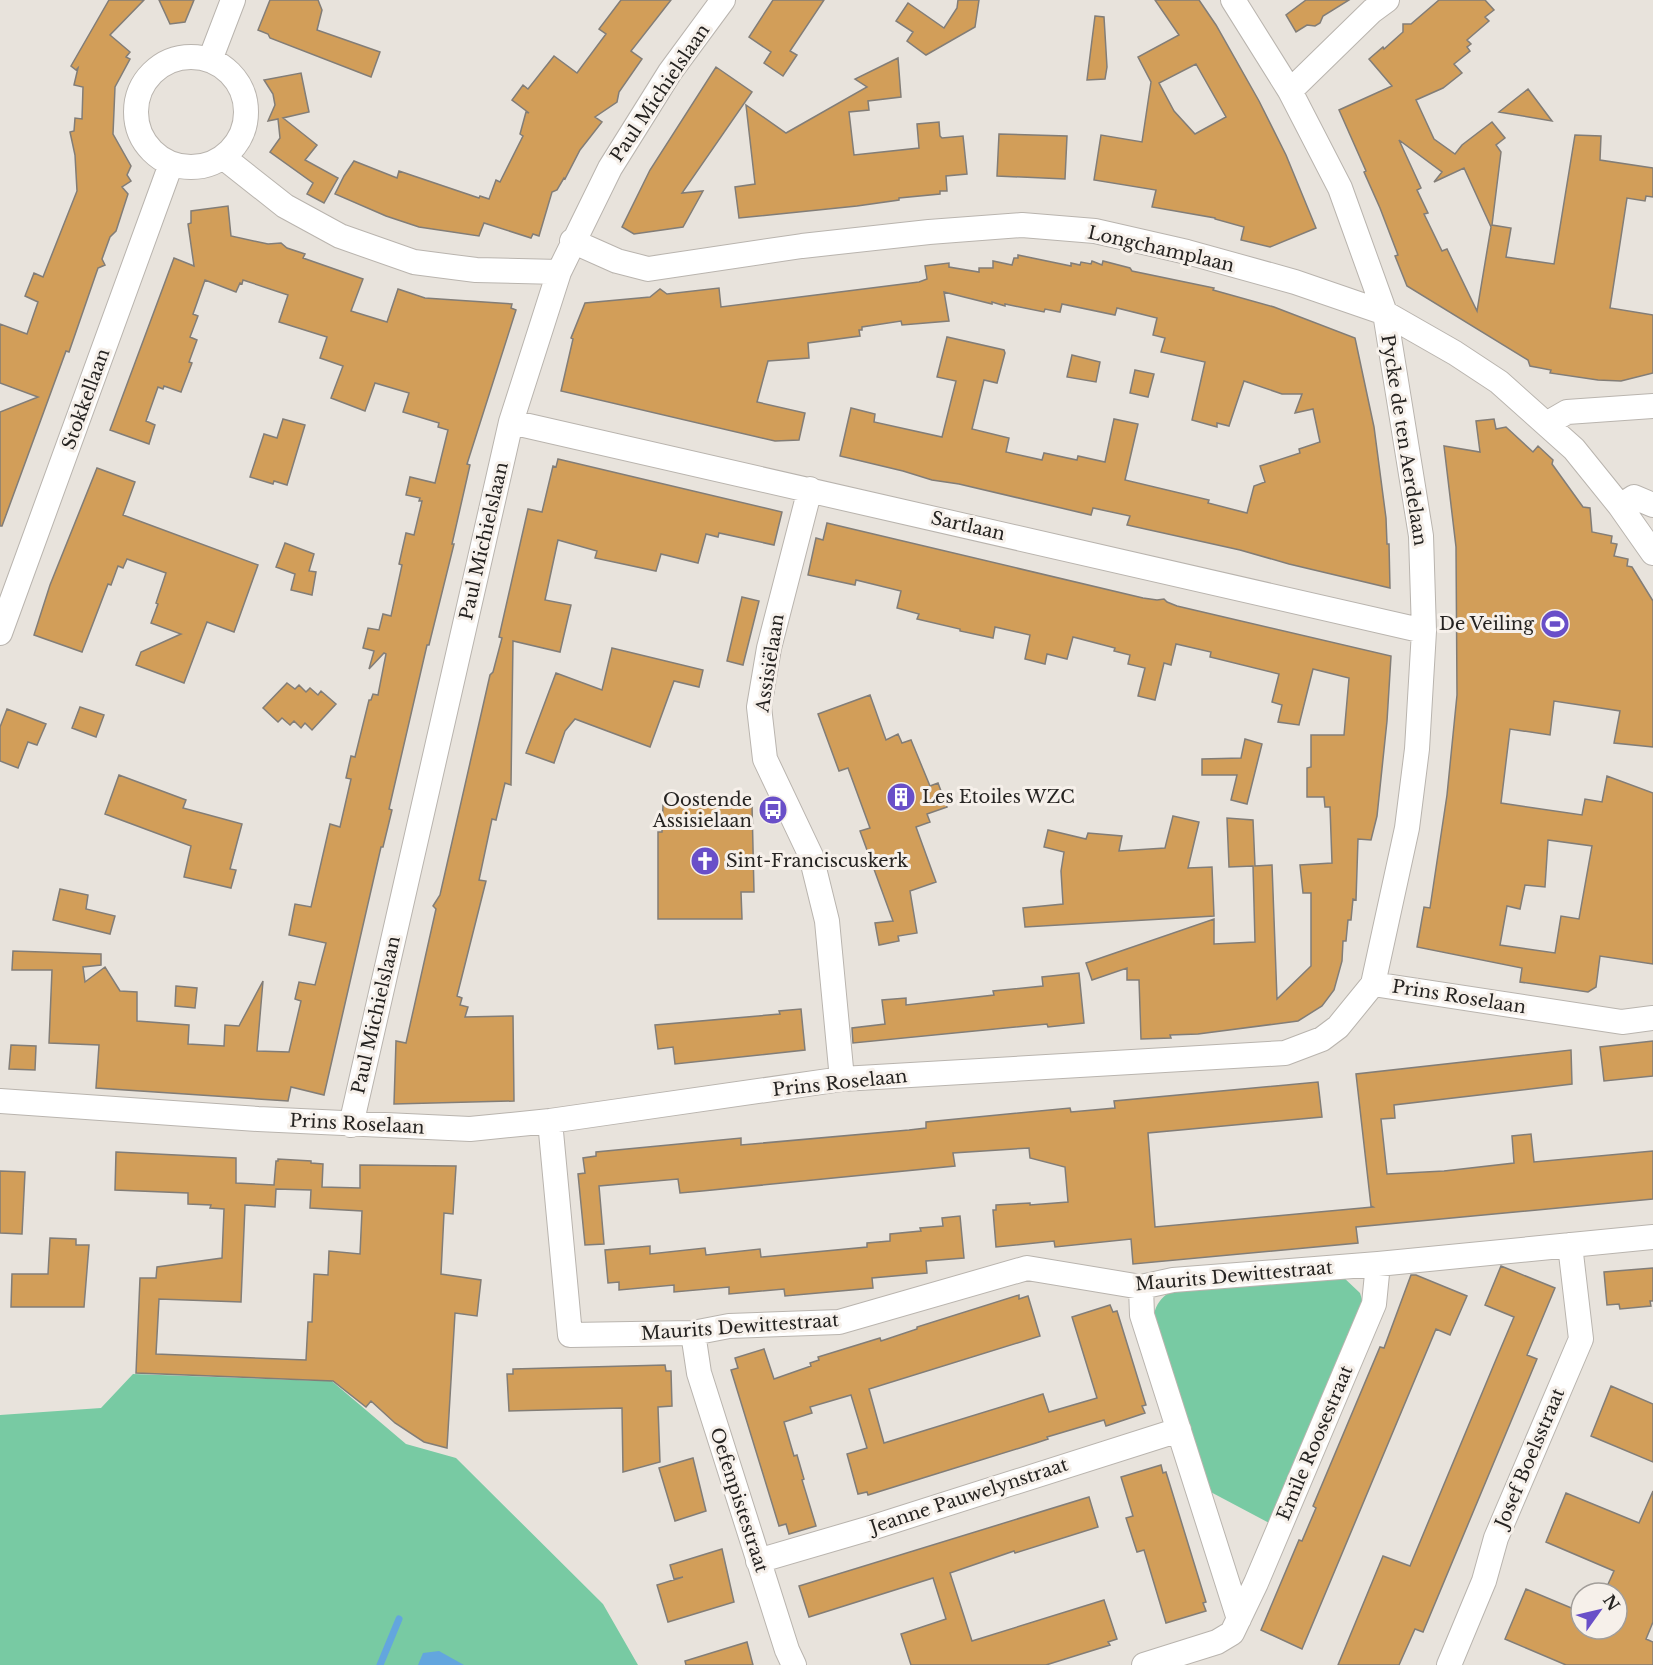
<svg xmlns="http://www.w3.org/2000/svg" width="1653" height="1665" viewBox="0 0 1653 1665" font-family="'Libre Baskerville',serif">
<rect width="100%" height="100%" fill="#e8e3dc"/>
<path fill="#78caa3" d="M1342 1276 1360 1293 1364 1306 1273 1525 1205 1489 1154 1315C1156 1304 1161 1298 1170 1292Z
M133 1374 324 1381 327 1377 406 1444 456 1458 603 1604 638 1665H0V1415L101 1408Z"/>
<path fill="#63a6de" d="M439 1651 464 1665H418L423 1653Z"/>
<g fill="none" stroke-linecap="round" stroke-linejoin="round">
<path stroke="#63a6de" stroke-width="7" d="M380 1665 399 1619"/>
</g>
<path fill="#d29e59" stroke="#827d77" stroke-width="1.5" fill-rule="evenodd" d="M109 0H144L110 35 130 52 126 57 130 59 115 87 113 134 131 166 127 175 131 181 122 187 128 194 116 231 110 237 102 259 105 265 98 268 69 352 66 351 2 526H0V412L38 397 0 383V324L27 334 38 302 25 296 34 273 43 277 77 191 75 155 70 132 74 131 75 118 82 119 83 87 74 85 78 68 76 70 71 66Z
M159 0H194L185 22 170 24Z
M270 0H318L322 10 317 30 380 52 371 77 270 38 268 34 258 30Z
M621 0H671L631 51 642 59 619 92 617 102 595 117 602 122 580 150 565 179 564 178 557 190 552 192 539 236 533 234 531 238 484 223 479 236 419 227 386 216 335 194 344 176 354 161 397 178 399 171 479 198 480 196 489 199 496 180 500 182 523 136 520 134 526 112 529 113 512 100 523 85 528 89 554 56 577 73 606 34 599 29Z
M773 0H824L790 51 797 55 783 76 764 63 771 52 749 37Z
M958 0H979L975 27 926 55 907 41 913 32 896 21 908 3 944 28 957 8Z
M1155 0H1199L1216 25 1259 101 1286 155 1316 228 1270 247 1241 240 1244 227 1215 219V218L1152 207 1156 190 1094 180 1101 135 1142 142 1151 82 1138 57 1179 35ZM1196 64 1226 117 1195 134 1174 111 1159 83Z
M1306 0H1349L1323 16 1320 23 1315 26 1307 25 1296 32 1286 15Z
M1439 0H1485L1494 10 1485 17 1489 21 1467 40 1471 44 1467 47 1470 51 1454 64 1462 73 1443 88 1416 100 1434 139 1455 154 1462 145 1492 122 1505 138 1496 145 1501 152 1492 225 1511 228 1506 257 1554 264 1575 135 1601 136 1600 160 1653 168V197L1646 196 1645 201 1627 198 1610 308 1653 315V373L1621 381 1598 380 1550 373 1551 370 1530 366 1528 360 1407 286 1395 256 1398 255 1380 208 1364 172 1366 171 1339 110 1392 86 1369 59 1383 47 1384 49 1403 32V24H1411ZM1399 140 1442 172 1434 182 1464 168 1491 227 1477 311 1447 249 1442 251 1424 214 1428 213 1417 190 1421 188Z
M1095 16 1104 17 1107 67 1105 79 1087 80Z
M898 58 901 97 868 101 869 110 849 112 854 155 919 148 917 124 939 122 940 136 942 138 963 136 967 174 946 176 947 191H940V194L899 198V200L857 206 739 218 735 187 755 184 746 105 786 133 867 87 855 79Z
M716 67 752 92 682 193 703 191 683 227 634 234 622 227 650 170Z
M301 73 309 112 283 118 317 145 305 160 338 178 324 203 307 194 313 183 270 152 280 138 278 119 268 121 275 105 273 94 264 80Z
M1528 89 1552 121 1499 112Z
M999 134 1067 136 1065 179 997 176Z
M228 206 231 236 268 244 281 243 287 248 305 254 303 258 363 279 351 311 387 322 398 289 425 298 512 304 511 308 516 310 467 464 470 465 452 544H454L429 645H427L389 809 392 810 383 847H381L324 1095 291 1087 288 1101 96 1088 99 1045 49 1043 52 970H12L13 951 101 954V965L83 967 85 982 105 967 120 991 137 992V1021L189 1025 188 1044 224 1046 225 1025 239 1026 263 981 257 1051 289 1052 301 1001 295 999 299 982 315 985 326 943 289 935 295 904 311 907 330 824 340 827 351 779 346 778 351 756 355 757 369 700H371L373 694 378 695 386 654 384 653 369 669 374 651 363 648 368 628 379 630 383 614 391 616 402 565 399 564 406 533 414 535 422 501H419L420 498 406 495 410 477 435 483 448 430 438 427 439 423 403 412 409 393 375 383 365 411 331 398 343 366 320 358 327 337 279 322 288 295 243 280 242 284 240 283 236 292 205 280 193 314 198 316 190 337 197 340 189 362 192 363 181 392 164 386 163 389 158 387 146 421 155 425 149 444 110 430 174 258 194 266 188 224 191 223V211Z
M1018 255 1071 266V263L1080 265 1081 262 1091 264 1092 261 1102 265 1103 261 1130 268 1132 271 1214 288 1213 290 1274 307 1355 338 1374 427 1386 518 1387 544H1389L1390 588 1289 564 1240 550 1127 525 1130 516 1093 508 1091 515 959 484 932 480 903 471 840 456 851 408 875 414 874 422 942 437 956 381 937 377 947 337 1004 350 1005 353 997 383 984 380 972 429 1009 438 1006 452 1042 460 1044 453 1077 460 1078 456 1105 462 1114 419 1138 424 1125 480 1209 500 1208 503 1247 513 1254 486 1265 482 1260 466 1300 453 1299 449 1320 442 1313 409 1295 413 1302 394H1282L1244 381 1229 426 1217 423V427L1192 420 1205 362 1161 352 1165 338 1153 335 1157 318 1117 308 1115 315 1062 304 1060 312 1045 309 1044 312 1005 304V306L992 302V304L944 292 949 321 902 325 901 321 862 327V330H859L860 336 808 343 809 358 768 361 757 402 805 413 799 440 775 441 561 391 573 339 571 338 585 303 650 297 660 289 667 294 719 288 721 307 919 282 927 279 925 266 949 263V267L979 272V268H993V261L1012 265 1014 258H1018Z
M1072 355 1100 362 1096 382 1067 377Z
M1135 370 1154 374 1148 397 1130 393Z
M283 419 305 425 287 485 274 481 273 484 250 477 264 434 277 438Z
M1494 419 1496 429 1506 427 1533 452 1538 446 1553 460 1552 464 1583 507 1590 508 1592 532 1612 536 1611 543 1617 544 1614 556 1628 559 1627 566 1632 567 1653 601V747L1614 743 1620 711 1554 701 1550 735 1510 729 1501 803 1582 815 1585 799 1602 802 1607 776 1653 793V964L1600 956 1596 987 1588 992 1520 982 1522 968 1417 947 1424 907 1430 908 1447 795 1457 695 1456 547 1444 446 1480 452 1476 421ZM1548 840 1592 846 1579 919 1561 916 1555 953 1500 945 1507 906 1520 909 1525 885 1545 887Z
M558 459 782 512 774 545 719 533 718 537 706 534 698 563 661 554 656 571 595 558 597 551 558 540 545 600 571 605 560 652 513 641 511 785 505 783 496 820 492 819 479 880 486 881 457 996 462 998 460 1005 468 1007 465 1017 513 1016 514 1101 394 1104 396 1041 406 1043 436 909 433 906 440 895 490 675 493 672 502 638 499 637 528 509 542 512 553 466 556 467Z
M97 468 135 482 123 515 258 565 234 632 207 622 184 683 136 665 141 652 181 634 151 623 158 604 156 603 166 573 127 559 123 568 118 566 111 585 108 584 82 652 34 635 50 585Z
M827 523 1143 598 1157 600 1164 599 1167 602 1177 606 1391 656 1387 721 1377 816 1371 840 1358 839 1356 900 1353 899 1351 920H1348L1346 941H1343L1342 961 1334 990 1322 1006 1298 1021 1198 1034 1170 1035 1171 1038 1141 1039 1139 980H1127V968L1092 980 1086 963 1214 919V944L1255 942 1253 866 1229 867 1227 818 1253 820 1255 866 1272 865 1277 999 1311 966V893H1303L1300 865 1332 863 1330 807H1325L1324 797H1307V768L1311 767V735H1344L1349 678 1313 669 1299 725 1278 722 1282 705 1272 702 1279 674 1210 657 1211 652 1176 644 1171 665 1164 663 1155 700 1138 696 1145 668 1128 664 1130 655 1114 651 1115 648 1073 637 1067 659 1047 654 1045 664 1025 659 1030 635 995 627 993 638 960 631V629L917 619 919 614 897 608 901 591 856 580 855 585 808 575 816 538 823 540Z
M285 543 314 554 309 571 316 572 312 595 291 590 295 574 276 567Z
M742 597 759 601 743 665 727 661Z
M612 648 703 670 699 687 674 681 650 747 575 719 565 731 554 763 526 753 556 673 602 690Z
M287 683 295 689 299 685 306 692 310 688 318 695 321 691 336 704 312 730 305 723 301 728 294 721 290 725 282 718 278 722 263 708Z
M870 695 886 740 898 734 902 743 911 740 930 786 938 783 947 807 927 814 930 822 916 827 936 882 910 891 917 933 898 936 899 941 879 945 875 923 893 921 860 831 870 828 848 768 839 771 818 714Z
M80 707 104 715 96 737 72 728Z
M7 709 46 724 37 745 28 742 18 768 0 761V727Z
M1245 739 1262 744 1247 804 1231 800 1237 775H1202V759L1241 758Z
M119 775 186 800 183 808 242 824 230 869 236 870 231 888 184 877 191 846 105 814Z
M752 804 754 892H741L742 919H658V832H662L663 805Z
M1173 816 1199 822 1188 868 1212 867 1214 916 1025 927 1023 908 1063 904 1061 871 1064 852 1044 847 1048 830 1086 839 1088 833 1122 836 1119 851 1165 848Z
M60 889 88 895 86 909 115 916 110 934 53 920Z
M1079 973 1084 1023 1048 1027 1047 1024 853 1043 852 1028 885 1024 882 1000 906 998V1005L994 995 993 991 1043 986 1042 977Z
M176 986 197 988 195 1008 175 1006Z
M801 1009 805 1050 675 1064 673 1047 658 1049 655 1025 780 1014 779 1011Z
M1653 1041V1076L1604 1081 1600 1047Z
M11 1045 36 1046 35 1070 9 1069Z
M1571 1050 1572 1084 1394 1105 1395 1118 1381 1119 1387 1174 1444 1171 1514 1163 1512 1136 1531 1134 1534 1162 1653 1151V1199L1356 1227 1358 1243 1133 1264 1131 1239 1055 1247 1054 1241 996 1247 993 1210H996V1205L1030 1203V1205L1068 1202 1065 1167 1030 1158 1029 1148 953 1153 955 1166 702 1191 680 1193 678 1179 599 1186 604 1244 585 1245 578 1174 585 1173 583 1158 596 1156V1152L741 1138V1145L909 1130 926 1128V1122L1070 1108 1071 1112 1115 1108 1114 1101 1318 1082 1322 1117 1148 1133 1155 1227 1373 1207 1371 1206 1356 1074Z
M116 1152 236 1158V1183L274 1185 276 1161H278V1159L311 1161V1163L323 1164 322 1187 360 1188V1165L456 1166 453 1214 444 1213 441 1274 481 1280 477 1316 455 1313 447 1448 424 1442 395 1423 371 1401 366 1407 333 1381 136 1373 140 1278H156L157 1267 222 1258 224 1209 210 1208 211 1205 188 1204V1193L115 1190ZM276 1189 311 1190 310 1208 362 1211 360 1254 329 1251 328 1275 314 1274 312 1322H308L306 1360 156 1354 159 1299 241 1302 245 1205 275 1207Z
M0 1171 25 1172 22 1234 0 1233Z
M960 1216 964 1258 926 1261 927 1273 872 1278 873 1288 785 1296 784 1289 729 1294V1287L674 1292V1285L619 1290V1282L608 1283 605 1250 650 1246V1254L705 1248 706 1255 760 1249 761 1257 867 1247V1243L890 1241V1234L921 1231 920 1228 943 1226 942 1218Z
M50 1238 76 1239V1245H89L84 1307H11L12 1274H48Z
M1501 1266 1555 1288 1527 1355 1537 1359 1423 1632 1415 1629 1399 1665H1338L1383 1556 1410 1566 1495 1362 1514 1317 1485 1305Z
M1653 1268V1301H1650L1651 1306 1620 1309 1619 1304 1607 1305 1604 1272Z
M1411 1275H1416L1467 1296 1450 1335 1436 1329 1302 1649 1261 1630 1299 1540 1302 1541 1316 1508 1313 1506 1380 1347 1384 1348Z
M1019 1295V1299L1028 1296 1040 1336 869 1389 884 1443 1043 1394 1049 1412 1097 1398 1072 1317 1110 1305 1113 1312 1117 1311 1146 1405 1142 1406 1145 1413 1106 1426 1104 1420 1047 1437 1048 1439 1036 1443 868 1495 867 1492 858 1494 847 1454 867 1448 851 1395 810 1407 812 1413 784 1422 794 1456 797 1455 804 1479 802 1480 816 1526 789 1534 786 1524 779 1526 731 1370 738 1368 735 1358 764 1349 774 1379 811 1366 810 1363 819 1360 818 1357 880 1338 881 1341 917 1329V1327Z
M665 1365 666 1371H671L672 1406 658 1407 660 1462 623 1472 622 1408 509 1411 507 1374H513V1369Z
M1611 1386 1653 1404V1462L1591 1436Z
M693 1458 706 1511 675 1521 659 1468Z
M1161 1465 1163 1473 1166 1472 1206 1602 1203 1603 1206 1611 1166 1623 1144 1550 1137 1552 1126 1518 1133 1516 1121 1477Z
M1653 1491V1622L1646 1639 1653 1642V1665H1566L1505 1639 1526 1589 1581 1612V1629H1617V1593H1604L1614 1571 1546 1542 1566 1493 1639 1523Z
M1089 1497 1098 1527 1015 1553 1014 1551 950 1573 972 1641 1104 1600 1117 1639 1108 1642 1110 1645 1046 1665H911L901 1634 946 1619 933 1578 809 1617 799 1586Z
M722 1549 734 1602 668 1622 657 1585 683 1577 674 1579 670 1565Z
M747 1642 753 1665H686L685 1661Z"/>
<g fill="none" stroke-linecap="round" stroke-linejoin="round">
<g stroke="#b9b4ae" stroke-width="26">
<path id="minor" d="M1233 0 1290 91 1340 188 1385 313 1421 536 1424 631 1417 749 1407 828 1373 984
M136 112a55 55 0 1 1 110 0a55 55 0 1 1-110 0Z
M210 60 233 0
M1290 91 1372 11 1387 0
M223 157 285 206 340 236 414 262 476 270 559 272
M572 241 617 261 648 269 802 246 929 232 1022 225 1095 231 1187 252 1295 282 1385 313 1455 353 1499 382 1574 449 1620 506 1653 553
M511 422 1424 631
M1548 423 1567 412 1653 406
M810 489 769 648 759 707 765 759 811 856 827 921 842 1079
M1620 506 1634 497 1653 505
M0 633 171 164
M0 1101 258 1119 470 1129 550 1121 842 1079 1285 1053 1322 1039 1338 1027 1373 984 1622 1022 1653 1018
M550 1121 570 1335 693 1333 729 1326 839 1322 1027 1268 1141 1287 1173 1280 1378 1264 1653 1237
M351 1125 511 422 559 272 610 168 670 72 723 0
M1141 1287 1142 1315 1239 1619
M693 1333 699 1373 787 1650 794 1665
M758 1561 874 1527 1179 1430
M1144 1665 1217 1642 1232 1633 1256 1583 1374 1304 1378 1264
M1449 1665 1484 1581 1496 1538 1581 1339 1570 1245"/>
</g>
<use href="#minor" stroke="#fff" stroke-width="24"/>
</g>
<defs>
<g id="stadium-disc" transform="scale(1.5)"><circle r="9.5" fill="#694fc8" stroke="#f6f0ea"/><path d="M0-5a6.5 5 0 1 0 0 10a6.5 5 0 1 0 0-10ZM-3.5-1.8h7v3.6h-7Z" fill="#fff"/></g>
<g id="building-disc" transform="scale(1.5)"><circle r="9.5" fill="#694fc8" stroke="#f6f0ea"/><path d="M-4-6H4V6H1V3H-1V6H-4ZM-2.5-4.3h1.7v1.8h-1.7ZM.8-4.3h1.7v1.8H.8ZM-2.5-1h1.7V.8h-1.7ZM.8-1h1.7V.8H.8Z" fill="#fff"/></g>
<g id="bus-disc" transform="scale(1.5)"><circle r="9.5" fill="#694fc8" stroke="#f6f0ea"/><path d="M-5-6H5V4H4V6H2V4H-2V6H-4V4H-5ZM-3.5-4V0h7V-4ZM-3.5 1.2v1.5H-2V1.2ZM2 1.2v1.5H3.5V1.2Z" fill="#fff"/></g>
<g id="church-disc" transform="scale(1.5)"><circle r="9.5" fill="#694fc8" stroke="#f6f0ea"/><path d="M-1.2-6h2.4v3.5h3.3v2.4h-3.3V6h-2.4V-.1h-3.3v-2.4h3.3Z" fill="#fff"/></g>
</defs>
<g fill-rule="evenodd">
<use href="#stadium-disc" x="1555" y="624"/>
<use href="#building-disc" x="901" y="797"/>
<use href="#bus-disc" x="773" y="810"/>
<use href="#church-disc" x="705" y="861"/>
</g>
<g text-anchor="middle" stroke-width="6" stroke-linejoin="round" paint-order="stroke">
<g font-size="18" fill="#252321" stroke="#f6f0ea">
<text transform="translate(660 93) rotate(-56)" y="6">Paul Michielslaan</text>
<text transform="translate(1161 249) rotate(13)" y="6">Longchamplaan</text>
<text transform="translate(86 399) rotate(-70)" y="6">Stokkellaan</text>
<text transform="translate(1404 440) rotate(81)" y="6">Pycke de ten Aerdelaan</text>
<text transform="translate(968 526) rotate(13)" y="6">Sartlaan</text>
<text transform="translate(484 541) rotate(-77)" y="6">Paul Michielslaan</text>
<text transform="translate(770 663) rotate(-81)" y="6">Assisiëlaan</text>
<text transform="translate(1459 997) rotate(9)" y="6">Prins Roselaan</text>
<text transform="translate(376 1015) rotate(-77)" y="6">Paul Michielslaan</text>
<text transform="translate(840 1083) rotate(-6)" y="6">Prins Roselaan</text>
<text transform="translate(357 1124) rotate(3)" y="6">Prins Roselaan</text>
<text transform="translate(1234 1276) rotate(-5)" y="6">Maurits Dewittestraat</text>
<text transform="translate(740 1327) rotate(-4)" y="6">Maurits Dewittestraat</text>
<text transform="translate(1315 1443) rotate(-67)" y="6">Emile Roosestraat</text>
<text transform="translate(1530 1458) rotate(-67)" y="6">Josef Boelsstraat</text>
<text transform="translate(969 1496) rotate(-18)" y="6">Jeanne Pauwelynstraat</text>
<text transform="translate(739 1500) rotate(72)" y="6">Oefenpistestraat</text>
</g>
<g font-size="18" fill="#252321" stroke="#f6f0ea" text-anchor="end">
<text x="1534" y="630">De Veiling</text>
<text x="922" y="803" text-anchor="start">Les Etoiles WZC</text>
<text x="752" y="806">Oostende<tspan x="752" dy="21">Assisielaan</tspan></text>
<text x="726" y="867" text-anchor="start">Sint-Franciscuskerk</text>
</g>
</g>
<g transform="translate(1599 1611) rotate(56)"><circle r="28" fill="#f6f0ea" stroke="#a29e9a" stroke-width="1.5"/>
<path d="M0-4.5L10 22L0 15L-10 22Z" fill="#694fc8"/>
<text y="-9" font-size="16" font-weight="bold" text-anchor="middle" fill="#252321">N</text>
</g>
</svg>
